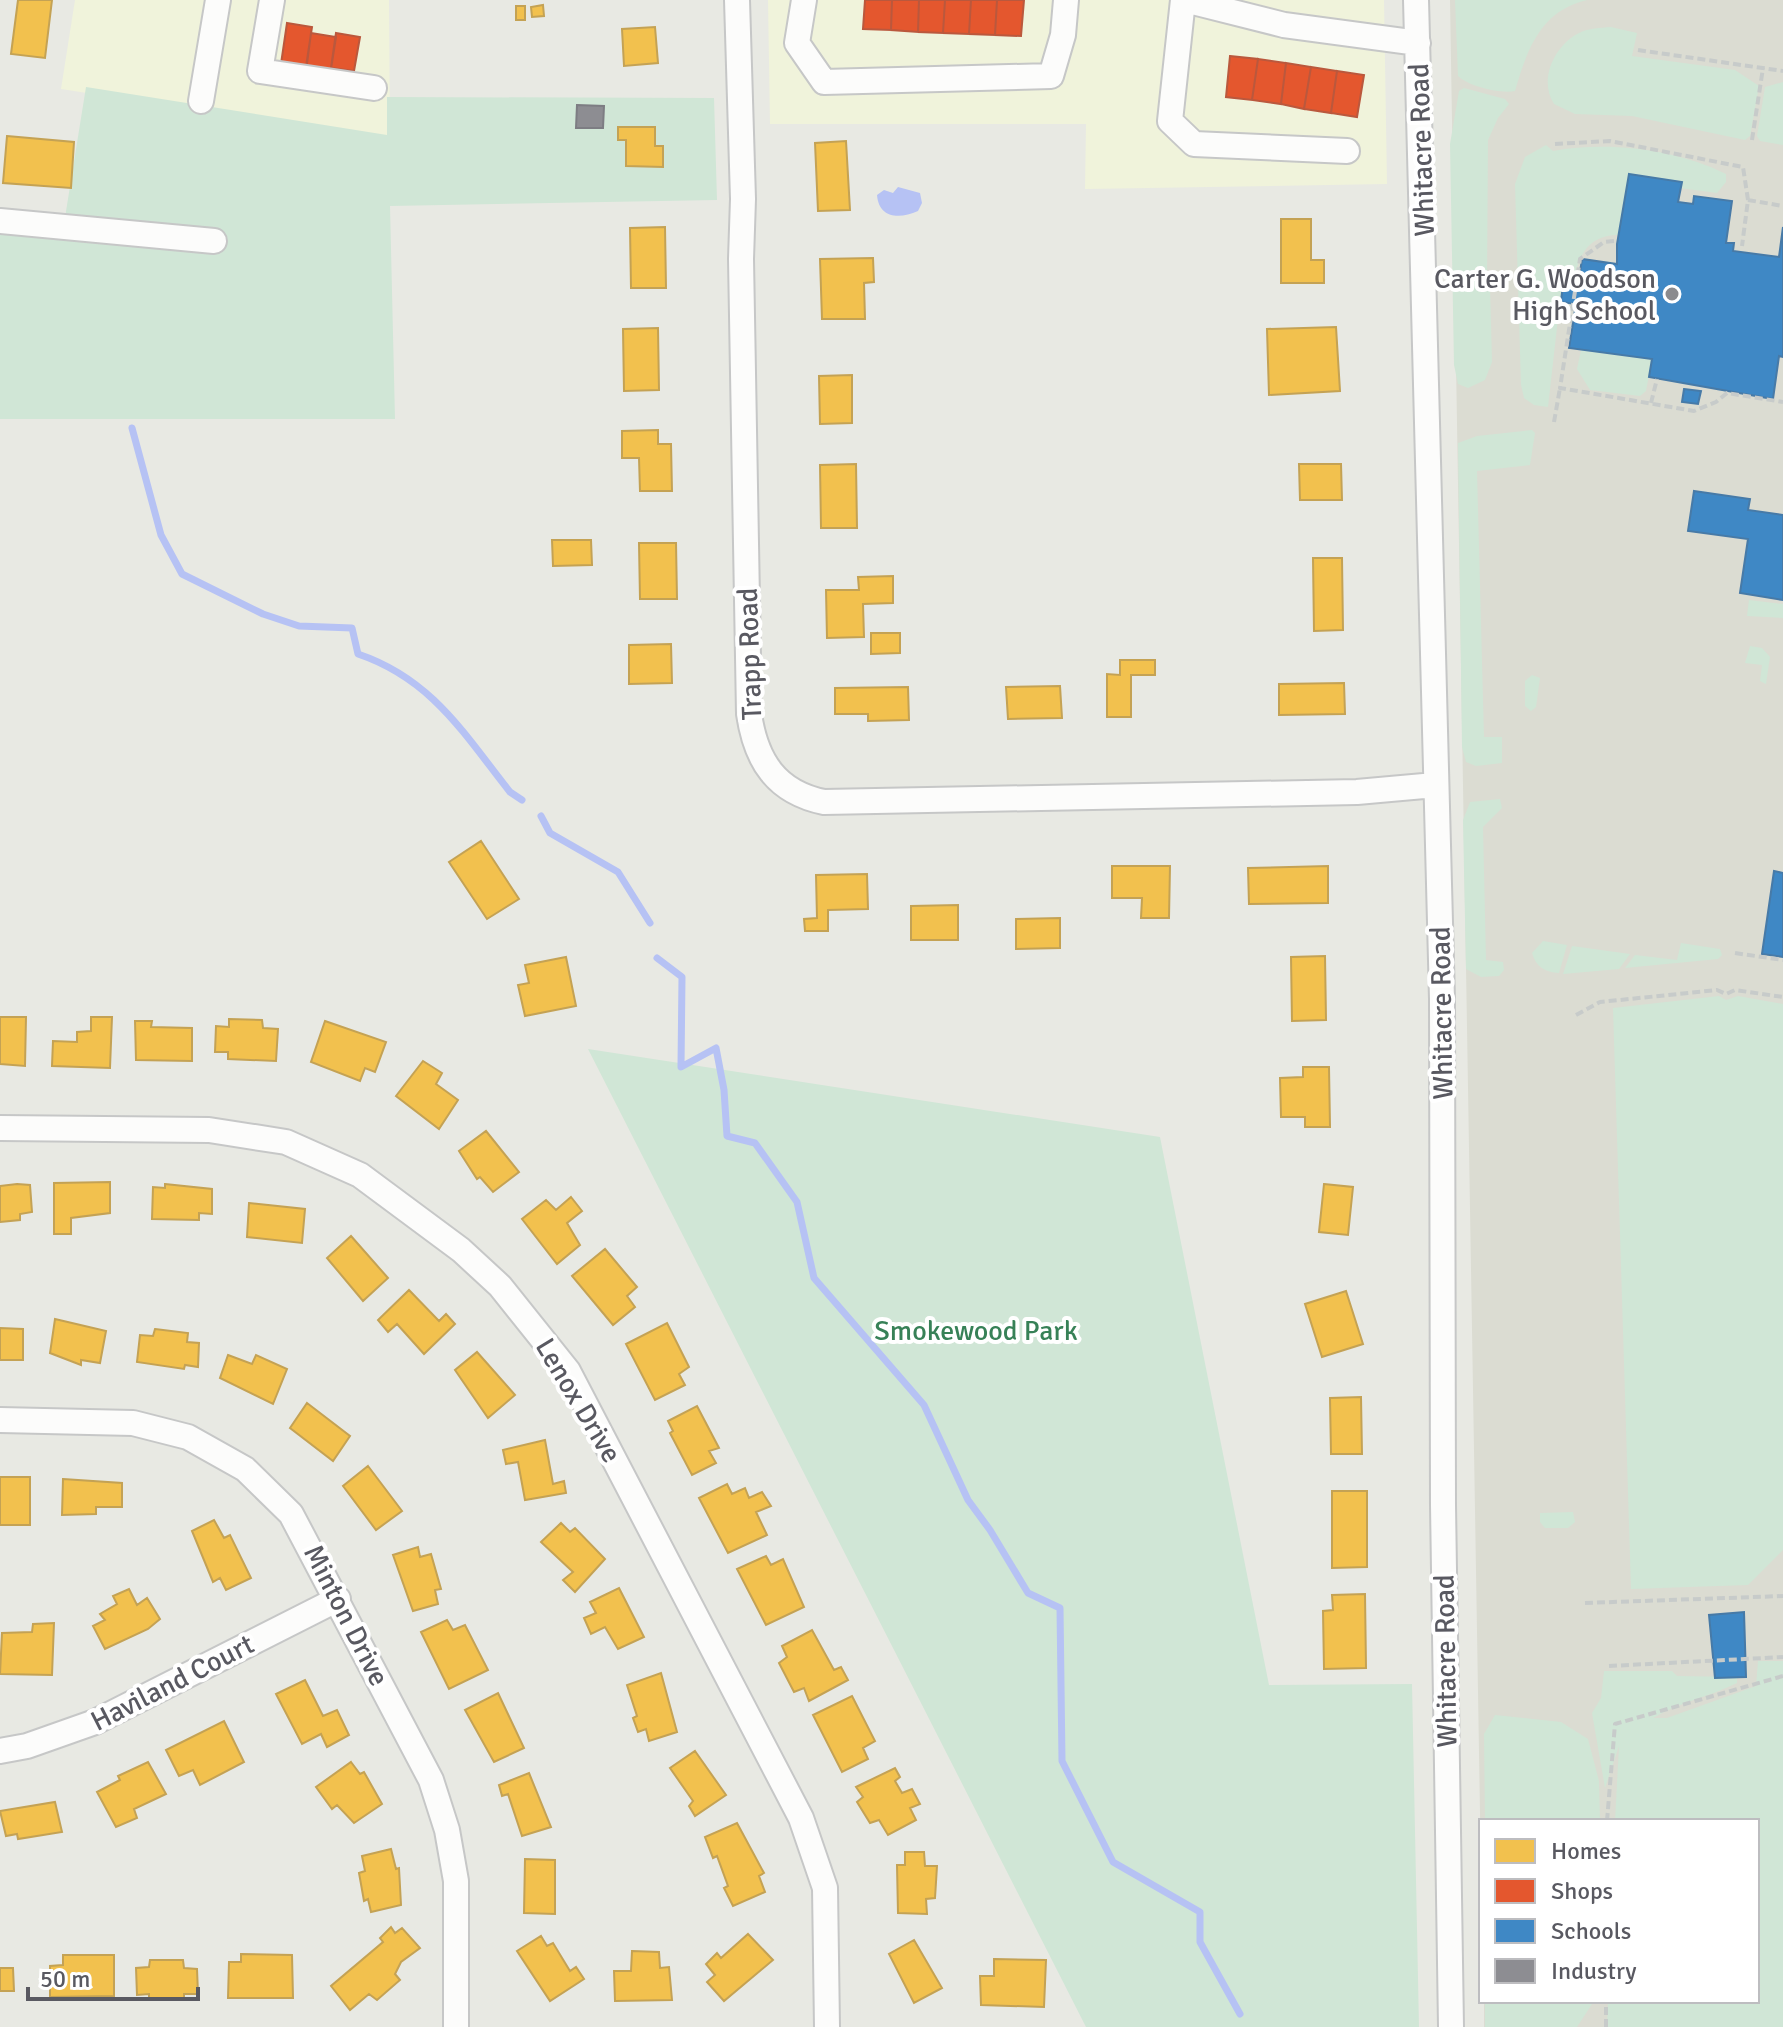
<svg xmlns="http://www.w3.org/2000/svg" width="1783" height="2027" viewBox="0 0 1783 2027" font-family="Signika,sans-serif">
<rect width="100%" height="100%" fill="#e8e9e3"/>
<path fill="#f0f3db" d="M75 0H389L390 140 61 89Z
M768 0H1384L1387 184 1085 189 1086 124H770Z"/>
<path fill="#dbdcd2" d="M1450 0H1783V2027H1484V2001H1757V1821H1481V1873Z"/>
<path fill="#d0e6d6" d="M1455 0H1587C1540 11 1527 50 1515 91 1500 94 1468 86 1458 76Z
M1611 27 1637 33 1632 56 1735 70 1759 86 1750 136 1745 140 1632 116 1575 114 1554 104C1538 79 1555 45 1579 33 1589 28 1600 28 1611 27Z
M1783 82V145L1760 141 1757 136 1765 87Z
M86 87 387 135V97L714 98 717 200 390 206 395 419H0V221L63 230Z
M1464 88 1505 99 1509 104 1498 118 1488 140 1487 285 1490 286 1492 362 1485 380 1468 388 1458 384 1454 365 1450 144 1459 91Z
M1546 145 1553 151C1609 141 1675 149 1726 174V182L1717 193 1680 188 1681 182 1629 174 1619 235C1588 235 1579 255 1573 282L1562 283 1548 407 1534 405 1524 398 1521 385 1515 184 1525 157Z
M1581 350 1652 359 1646 391 1640 396 1590 390 1577 369Z
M1532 430 1535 433 1530 465 1477 471 1484 737H1502V763L1476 766 1466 762 1462 747 1458 443 1477 436Z
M1749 600 1783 604V618L1747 616Z
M1750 646 1762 648 1770 657 1766 684 1760 681 1762 665 1745 663Z
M1532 675 1540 678 1536 707 1531 711 1525 706V681Z
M1500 799 1502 808 1483 827 1486 960 1503 962 1504 970 1499 976 1481 977 1466 969 1463 820 1470 802Z
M1543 941 1567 945 1559 973C1545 972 1536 967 1532 953Z
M1681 943 1720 949 1722 955 1718 959 1625 968 1635 955 1677 960Z
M1572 946 1630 954 1619 969 1563 974Z
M1719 996 1726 1000 1738 996 1783 1004V1550L1748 1585 1631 1589 1613 1008Z
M588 1049 1160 1137 1269 1685 1412 1684 1419 2027H1086Z
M1573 1512 1575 1522 1568 1528H1545L1540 1522V1513Z
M1758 1661H1783V2027H1607L1608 2001H1757V1821H1615L1619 1746 1605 1788 1592 1713 1601 1698 1604 1671H1672L1677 1676 1737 1677V1683C1709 1697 1680 1702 1653 1718H1667L1756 1686Z
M1495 1715 1561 1722 1588 1739 1599 1781 1600 1821H1485L1484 1734Z
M1485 2001H1594L1577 2027H1485Z"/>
<path fill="#b6c2f4" d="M898 187 920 193 922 203 918 211C900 219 879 219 877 195L884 190 893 193Z"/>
<path fill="#f2c14e" stroke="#c4a254" stroke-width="2" d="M18 0H52L45 58 11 54Z
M543 5 544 16 532 17 531 7Z
M516 6H525V20H516Z
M655 27 658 63 624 66 622 29Z
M618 127H655V146H663V167L626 166V140H618Z
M7 136 74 142 71 188 3 183Z
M846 141 850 210 818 211 815 143Z
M1281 219H1311V260H1324V283H1281Z
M665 227 666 288H631L630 228Z
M873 258 874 282 864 283 865 319H822L820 259Z
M1336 327 1340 391 1269 395 1267 329Z
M658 328 659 390 624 391 623 329Z
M852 375V423L820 424 819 376Z
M658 430V444H671L672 491H640L639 458H622V431Z
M856 464 857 528H821L820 465Z
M1299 464H1341L1342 500H1300Z
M552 540H591L592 565 553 566Z
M639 543H676L677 599H640Z
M1313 558H1342L1343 630 1314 631Z
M893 576V603L863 604 864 637 827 638 826 590H859L858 577Z
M871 633H900V653L871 654Z
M671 644 672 683 629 684V645Z
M1120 660H1155V675H1131V717H1107V674L1120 675Z
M1344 683 1345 714 1279 715V684Z
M1060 686 1062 718 1008 719 1006 687Z
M908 687 909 720 868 721V714H835V688Z
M481 841 519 899 487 919 449 862Z
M1112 866H1170L1169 918H1141L1142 898H1112Z
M1328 866V903L1249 904 1248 868Z
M867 874 868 909 828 910V931H805L804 919 817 918 816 875Z
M958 905V940H911V906Z
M1060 918V948L1016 949V919Z
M1325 956 1326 1020 1292 1021 1291 957Z
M566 957 576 1006 525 1016 518 985 529 983 525 965Z
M0 1017H26L25 1066 0 1064Z
M91 1017H112L110 1068 52 1066 53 1041 77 1042V1032L91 1031Z
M229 1019 262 1020 263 1028 278 1029 276 1061 228 1059V1052H215L216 1026 229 1027Z
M135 1021H152L151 1027 192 1028V1061L136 1060Z
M325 1021 386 1042 375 1072 365 1068 360 1081 311 1062Z
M423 1061 442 1073 436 1084 458 1100 439 1129 396 1096Z
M1303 1067H1329L1330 1127H1305V1117H1281L1280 1078 1303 1077Z
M486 1131 519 1172 493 1192 480 1177 477 1179 459 1151Z
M110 1182V1213L71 1218V1234H54V1183Z
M17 1184 30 1185 32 1212 20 1214V1220L0 1222V1186Z
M165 1184 212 1189V1214L199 1213V1220L152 1219 153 1187 165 1188Z
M1324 1184 1353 1187 1348 1235 1319 1232Z
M571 1197 582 1211 567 1223 580 1245 557 1264 522 1219 546 1200 556 1210Z
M249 1203 305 1209 302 1243 247 1237Z
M351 1236 388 1278 363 1301 327 1258Z
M605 1249 637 1287 627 1296 635 1307 613 1325 572 1276Z
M409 1290 439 1321 446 1314 455 1324 424 1354 397 1324 388 1332 378 1320Z
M1346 1291 1363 1344 1322 1357 1305 1304Z
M55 1319 106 1331 100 1363 81 1360V1365L50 1353Z
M667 1323 689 1367 679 1374 685 1385 655 1400 626 1344Z
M0 1328 23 1329V1360H0Z
M155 1329 188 1333 187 1342 199 1343 198 1367 185 1365 184 1369 137 1362 140 1335 153 1336Z
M477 1352 515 1395 488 1418 455 1370Z
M228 1355 252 1364 256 1355 287 1369 273 1404 220 1378Z
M1361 1397 1362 1454H1331L1330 1398Z
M307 1403 350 1436 333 1461 290 1428Z
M697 1406 719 1448 709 1451 716 1463 692 1475 670 1433 673 1431 668 1421Z
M545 1440 553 1484 564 1481 566 1493 525 1500 518 1462 506 1464 503 1450Z
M368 1466 402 1511 376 1530 343 1486Z
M0 1477H30V1525H0Z
M63 1479 122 1483V1507H96V1514L62 1515Z
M727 1484 732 1494 745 1488 749 1498 762 1492 771 1506 756 1512 767 1535 728 1553 699 1498Z
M1332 1491H1367V1567L1332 1568Z
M214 1520 224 1538 230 1535 251 1578 226 1590 220 1578 213 1582 192 1531Z
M561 1523 570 1532 575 1528 605 1559 575 1592 563 1580 573 1572 541 1542Z
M418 1547 420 1557 431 1554 441 1589 435 1590 438 1604 413 1611 393 1555Z
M766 1556 771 1565 783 1559 804 1607 766 1625 737 1569Z
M619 1588 644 1637 618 1649 605 1627 591 1634 584 1618 596 1613 590 1602Z
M129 1589 137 1605 147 1598 160 1619 148 1629 105 1649 93 1626 105 1620 100 1614 117 1604 113 1596Z
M1365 1594 1366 1668 1324 1669 1323 1611 1333 1610 1332 1595Z
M447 1620 453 1630 465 1625 488 1670 449 1689 421 1632Z
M54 1623 52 1675 0 1674 2 1633 32 1632 33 1624Z
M812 1630 834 1670 841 1667 848 1680 809 1701 804 1688 794 1692 779 1663 787 1657 782 1646Z
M661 1673 677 1732 649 1741 646 1729 638 1732 633 1718 637 1716 627 1685Z
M305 1680 323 1716 337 1710 349 1735 327 1747 321 1734 302 1744 276 1694Z
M498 1693 524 1748 494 1762 465 1710Z
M852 1696 875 1741 863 1748 868 1759 842 1772 813 1715Z
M224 1721 244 1762 200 1785 193 1770 179 1776 166 1750Z
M695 1751 726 1795 695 1816 689 1806 693 1801 670 1768Z
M148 1762 166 1794 134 1809 137 1818 116 1827 97 1792 120 1780 118 1776Z
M351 1762 360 1774 364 1772 382 1804 354 1823 337 1805 332 1809 316 1787Z
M895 1768 900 1777 895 1781 902 1793 912 1789 920 1804 910 1808 916 1820 888 1835 879 1820 870 1823 857 1802 863 1797 856 1787Z
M529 1773 551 1827 522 1836 508 1794 502 1796 499 1785Z
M55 1802 62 1832 18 1839 17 1834 6 1836 0 1811Z
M737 1823 764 1873 759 1876 765 1892 733 1906 724 1888 728 1886 717 1856 713 1858 705 1837Z
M391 1849 396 1869 399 1868 401 1905 371 1912 368 1899 364 1901 359 1873 365 1871 362 1856Z
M905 1852H924L925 1866H937L935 1898 926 1899 927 1914 898 1913 897 1865H905Z
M525 1859 555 1860V1914L524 1913Z
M391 1927 395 1933 402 1928 420 1948 401 1962 395 1974 400 1980 377 2000 369 1994 350 2010 331 1986 383 1942 380 1938Z
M748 1934 773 1960 724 2001 707 1982 715 1975 706 1964 717 1953 721 1958Z
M541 1936 547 1946 553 1943 570 1971 576 1967 584 1979 550 2001 517 1951Z
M914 1940 942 1988 914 2003 889 1954Z
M632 1951 659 1952 660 1968 669 1967 672 2000 615 2001 614 1971H631Z
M241 1954 292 1955 293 1998H228L229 1962H241Z
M63 1955H114V1996L50 1997V1966L63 1965Z
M994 1959 1046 1960 1044 2007 981 2005 980 1976H994Z
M150 1960H183L184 1968 197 1969 198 1994H184V1999H149V1994L137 1995 136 1968 149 1967Z
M0 1968H13L14 1991H0Z"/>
<path fill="#e4572e" stroke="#ba583d" stroke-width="2" d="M865 0H892L891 30 863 29Z
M892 0H919L918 32 891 30Z
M919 0H945L943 33 918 32Z
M945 0H971L969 34 943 33Z
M971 0H997L995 35 969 34Z
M997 0H1024L1021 36 995 35Z
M287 23 312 27 306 67 281 64Z
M311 33 336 37 330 75 306 71Z
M336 33 360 37 354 71 331 68Z
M1230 56 1258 59 1252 100 1226 97Z
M1258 59 1286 63 1281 104 1252 100Z
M1286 63 1311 67 1304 109 1281 104Z
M1311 67 1337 71 1331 113 1304 109Z
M1337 71 1364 75 1357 117 1331 113Z"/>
<path fill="#3f88c5" stroke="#477aa7" stroke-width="2" d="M1629 174 1682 182 1678 202 1693 204 1694 196 1732 201 1726 243H1734L1733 251 1779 257 1783 227V357L1779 356 1773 399 1649 377 1652 359 1569 348 1576 304 1561 302 1563 284 1578 286 1582 259 1617 264V244Z
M1684 389 1701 391 1698 404 1682 402Z
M1694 491 1750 499 1748 510 1783 515V600L1740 593 1748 539 1688 531Z
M1774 871 1783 873V957L1762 954Z
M1744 1612 1746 1677 1715 1678 1709 1615Z"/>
<path fill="#8d8d92" stroke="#7d7d83" stroke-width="2" d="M577 105 604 106 603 128H576Z"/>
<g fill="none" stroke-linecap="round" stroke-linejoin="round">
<path stroke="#b6c2f4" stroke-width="7" d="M132 428 161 535 182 574 263 614 299 626 352 628 358 654C432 679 464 734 510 792L522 800
M541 816 550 833 618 872 650 923
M657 958 682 977 681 1067 716 1048 724 1090 727 1136 755 1143 797 1202 814 1278 924 1405 968 1500 990 1530 1028 1593 1060 1608 1062 1761 1113 1862 1200 1912V1942L1240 2014"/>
<g stroke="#c6c7c7" stroke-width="28">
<path id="minor" d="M272 0 260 71 374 88
M737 0 743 199 741 259 749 714C756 761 776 792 824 802L1357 792 1435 785
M804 0 797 43 824 82 1051 76 1063 35 1066 0
M1183 0 1170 121 1194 144 1347 151
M1185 0 1284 25 1418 43
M1416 0 1442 999 1443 1505 1451 2027
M201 101 218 0
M0 221 214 241
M0 1128 209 1130 286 1142 360 1175 461 1250 500 1286 568 1371 801 1818 825 1888 827 2027
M0 1420 133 1423 188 1437 245 1469 291 1514 431 1780 447 1830 456 1881V2027
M0 1751 27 1746 95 1722 338 1599"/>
</g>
<path stroke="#c7cbca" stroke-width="4" stroke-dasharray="8 4" stroke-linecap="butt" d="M1638 50 1783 71
M1752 140 1763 68
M1555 144 1610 141 1743 167 1748 200 1742 246
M1748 200 1783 206
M1614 241 1604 242 1580 259 1560 388 1694 411 1716 402 1727 393 1783 402
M1651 403 1657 379
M1554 422 1560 388
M1735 953 1783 960
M1576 1015 1600 1002 1717 990 1726 994 1735 990 1783 997
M1585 1603 1783 1596
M1609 1666 1783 1657
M1607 1821 1615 1724 1783 1676
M1606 2027V2001"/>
<use href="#minor" stroke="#fcfcfb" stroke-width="24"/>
</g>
<circle fill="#8b8b8e" stroke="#fff" stroke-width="3" cx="1672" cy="294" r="8"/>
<g text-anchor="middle" stroke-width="8" stroke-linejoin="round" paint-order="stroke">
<g font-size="28" fill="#595961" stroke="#fff">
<text transform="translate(1421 150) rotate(-92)" y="10">Whitacre Road</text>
<text transform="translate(749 654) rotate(-92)" y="10">Trapp Road</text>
<text transform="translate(1441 1013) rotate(-91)" y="10">Whitacre Road</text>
<text transform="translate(579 1400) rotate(59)" y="10">Lenox Drive</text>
<text transform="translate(347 1615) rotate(63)" y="10">Minton Drive</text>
<text transform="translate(1445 1661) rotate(-91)" y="10">Whitacre Road</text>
<text transform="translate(172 1682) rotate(-27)" y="10">Haviland Court</text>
</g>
<g font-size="28" fill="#595961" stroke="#fff" text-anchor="end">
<text x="1656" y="288">Carter G. Woodson<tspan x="1656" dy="32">High School</tspan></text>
</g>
<g font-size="28" fill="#378157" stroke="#fff">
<text x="976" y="1340">Smokewood Park</text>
</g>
</g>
<rect x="1479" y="1819" width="280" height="184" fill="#ffffff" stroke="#bdbdc0" stroke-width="2"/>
<rect x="1495" y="1839" width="40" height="24" fill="#f2c14e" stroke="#bdbdc0" stroke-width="2"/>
<text x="1551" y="1859" font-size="24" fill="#595961">Homes</text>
<rect x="1495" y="1879" width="40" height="24" fill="#e4572e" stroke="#bdbdc0" stroke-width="2"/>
<text x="1551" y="1899" font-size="24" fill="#595961">Shops</text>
<rect x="1495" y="1919" width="40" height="24" fill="#3f88c5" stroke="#bdbdc0" stroke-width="2"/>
<text x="1551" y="1939" font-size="24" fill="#595961">Schools</text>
<rect x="1495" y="1959" width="40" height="24" fill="#8d8d92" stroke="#bdbdc0" stroke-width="2"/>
<text x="1551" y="1979" font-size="24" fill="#595961">Industry</text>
<path d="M28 1987v12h170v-12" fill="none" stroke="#595961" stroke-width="4"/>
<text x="40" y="1987" font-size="24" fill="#595961" stroke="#ffffff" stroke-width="6" paint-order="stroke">50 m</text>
</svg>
